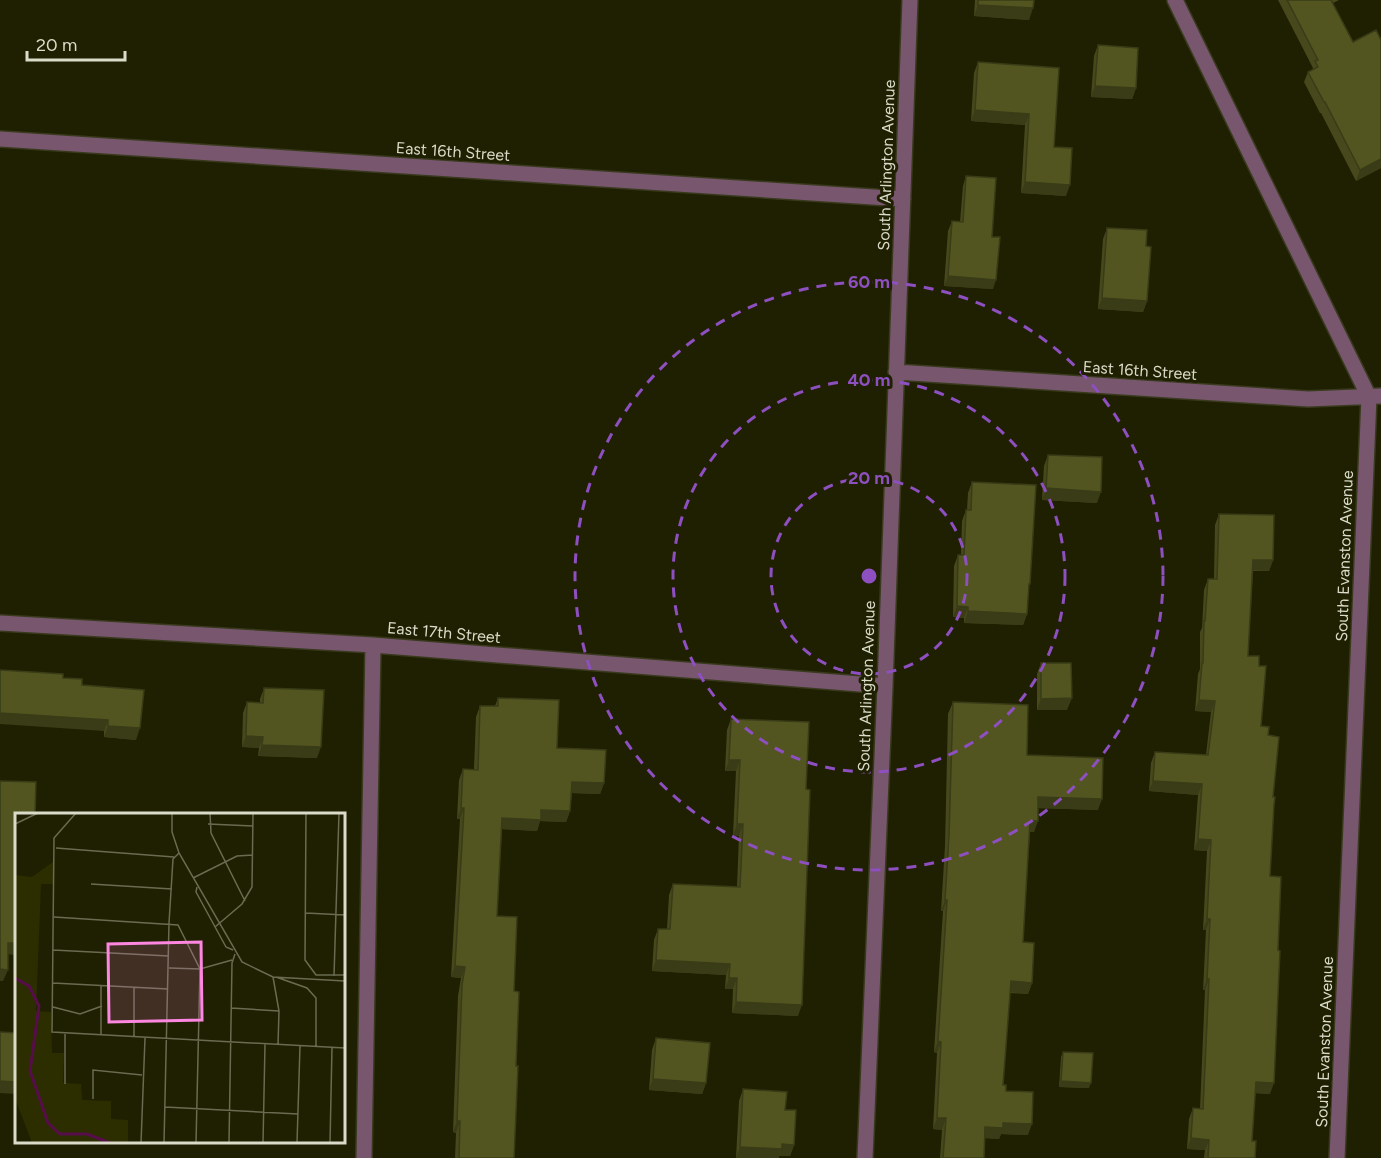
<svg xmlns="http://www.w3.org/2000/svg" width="1381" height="1158" viewBox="0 0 1381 1158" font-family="Figtree,sans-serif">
<rect width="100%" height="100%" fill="#1f2001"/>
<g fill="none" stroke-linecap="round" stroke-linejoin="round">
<g stroke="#393a1d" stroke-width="18">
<path id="minor" d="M1175 0 1369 397 1337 1158
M0 139 903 199
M896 372 1308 399 1381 396
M0 623 373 645 885 686
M364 1158 373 645
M865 1158 885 686 910 0"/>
</g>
<use href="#minor" stroke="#77566e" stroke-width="15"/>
</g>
<path fill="#47491c" d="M975 0H1034L1029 20 974 16Z
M1278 0H1339L1333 3 1381 168 1356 181 1321 113H1320L1304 82 1308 72 1312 70 1313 68Z
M1098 45 1136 88 1132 99 1091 97 1094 56Z
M978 62 1059 68 1054 147 1066 196 1021 193 1025 125 971 121 974 73Z
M966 176 992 237 993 289 944 286 948 231 952 221 960 222 963 186Z
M1107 228 1146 246 1147 301 1143 312 1098 309 1103 239Z
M1048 455 1097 503 1042 500 1044 466Z
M972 482 1028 590 1027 614 1023 625 964 623V618L953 617 954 566 958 555H961L962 521 966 510H967L968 493Z
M1219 514 1273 560 1269 571H1253L1248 656 1259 666 1261 726 1268 735 1273 797 1270 876V1094L1255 1093 1252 1141 1255 1158H1204L1205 1150 1187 1149 1189 1119 1193 1108 1200 1109 1205 990H1203L1206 930H1203L1207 851 1194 850 1198 795 1149 791 1151 763 1155 752 1206 755 1211 712 1195 711 1198 674 1200 669V632L1202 628 1204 590 1208 579H1214L1215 525Z
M1041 663 1067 710H1037V674Z
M63 678 82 685 136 740 104 737V731Z
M264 688 317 758 258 756 259 748 242 747 243 713 247 702 260 703V699Z
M498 698 557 748 604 783 600 794 572 793 570 811 566 822 540 821 537 831 502 829 497 916 514 991 516 1066 514 1158H455L456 1133 453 1132 458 996 461 978 451 977 460 819H457L459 780 463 769H474L476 717 480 706H495Z
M953 702 1027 755 1098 810 1038 808 1034 832H1030L1023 942 1032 983 1028 994 1010 993 1003 1085 1028 1135 1001 1134 999 1139 985 1138 984 1158H940L942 1130 933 1129 937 1053 934 1052 943 911H941L945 846 948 714Z
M731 719 806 789 798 1016 732 1013 733 989H725L726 975 652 971 654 940 658 929H667L669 895 673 884 737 887 739 836 733 835 736 771H725L727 730Z
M656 1038 706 1083 702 1094 649 1090 652 1050Z
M1063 1052 1089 1088 1059 1087 1061 1057Z
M743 1089 785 1110 794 1145 790 1156H779V1158H736L739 1101Z"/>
<path fill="#393c16" d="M978 5 1033 8 1029 20 974 16Z
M1095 86 1136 88 1132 99 1091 97Z
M975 110 1029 114 1025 125 971 121Z
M1381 159V168L1356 181 1360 170Z
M1025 182 1070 185 1066 196 1021 193Z
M948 276 996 280 993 289 944 286Z
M1102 298 1147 301 1143 312 1098 309Z
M1046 488 1101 492 1097 503 1042 500Z
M1253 560H1273L1269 571 1249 570Z
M957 606 968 607 964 618 953 617Z
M968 611 1027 614 1023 625 964 623Z
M1072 698 1067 710H1037L1041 699Z
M1199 700 1215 701 1211 712 1195 711Z
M0 713 108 720 104 731 0 724Z
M108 726 140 728 136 740 104 737Z
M246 736 263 737 259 748 242 747Z
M262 745 321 747 317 758 258 756Z
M729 760H740L736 771H725Z
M1153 781 1202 784 1198 795 1149 791Z
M572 782 604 783 600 794 568 793Z
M1038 797 1102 799 1098 810 1034 808Z
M461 808H464L460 819H457Z
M541 810 570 811 566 822 540 821 537 831 498 829 502 818Z
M1030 821H1038L1034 832H1026Z
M737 824H743L739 836 733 835Z
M1198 839 1211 840 1207 851 1194 850Z
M945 900H947L943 911H941Z
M1207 919H1210L1206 930H1203Z
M8 943H16V955L4 954Z
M656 960 730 964 726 975 652 971Z
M455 966 465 967 461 978 451 977Z
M0 969 8 970 3 981H0Z
M729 978H737L733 989H725Z
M1207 979H1209L1205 990H1203Z
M1011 981 1032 983 1028 994 1007 992Z
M736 1002 802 1005 798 1016 732 1013Z
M938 1041 941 1042 937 1053 934 1052Z
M653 1079 706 1083 702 1094 649 1090Z
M0 1081 16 1082V1094L0 1093Z
M1061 1081 1091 1083 1089 1088 1059 1087Z
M1256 1082 1274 1083 1270 1094 1252 1093Z
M937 1118H946L942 1130 933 1129Z
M457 1121H460L456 1133 453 1132Z
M1003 1123 1032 1124 1028 1135 1001 1134 999 1139 981 1138 985 1127Z
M1191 1138 1209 1140 1205 1150 1187 1149Z
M782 1144 794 1145 790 1156H779V1158H736L740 1147Z"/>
<path fill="#525520" stroke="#393c16" stroke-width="1.5" d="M978 0H1034L1033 8 978 5Z
M1287 0H1331L1353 42 1376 30 1381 40V159L1360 170 1325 102H1324L1308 72 1318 67 1315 61 1318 60Z
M1098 45 1138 48 1136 88 1095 86Z
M978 62 1059 68 1054 147 1072 148 1070 185 1025 182 1029 114 975 110Z
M966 176 996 178 992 237H1000L996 280 948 276 952 221 963 222Z
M1107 228 1147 230 1146 246 1151 247 1147 301 1102 298Z
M1048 455 1102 457 1101 492 1046 488Z
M972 482 1036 485 1030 584H1029L1027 614 968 611V607L957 606 958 555H964L966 510H971Z
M1219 514 1274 515 1273 560H1253L1248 656H1259V666H1266L1261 726 1269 727 1268 735 1279 737 1273 797H1275L1274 805 1270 876 1281 877 1278 950 1280 951 1274 1083 1256 1082 1252 1141H1256L1255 1158H1208L1209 1140 1191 1138 1193 1108 1203 1109 1209 979H1207L1210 919H1207L1211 840 1198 839 1202 784 1153 781 1155 752 1208 755 1215 701 1199 700 1202 663H1203L1204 621H1205L1208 579H1217Z
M1041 663H1071L1072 698 1041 699Z
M0 670 63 674V678L82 679V685L144 690 140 728 108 726V720L0 713Z
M264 688 324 690 321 747 262 745 263 737 246 736 247 702 263 703Z
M498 698 559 700 557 748 606 750 604 783 572 782 570 811 541 810V820L502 818 497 916 517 917 514 991 519 992 516 1066H518L514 1158H459L460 1121H457L462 985 465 967 455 966 464 808H461L463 769 478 770 480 706H498Z
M953 702 1028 705 1027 755 1103 758 1102 799 1038 797V821H1030L1023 942 1034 943 1032 983 1011 981 1003 1085H1006V1091L1033 1092 1032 1124 1003 1123V1128L985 1127 984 1158H943L946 1118H937L941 1042 938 1041 947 900H945L949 835Z
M731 719 809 722 806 789 810 790 802 1005 736 1002 737 978H729L730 964 656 960 658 929H670L673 884 740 887 743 824H737L740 760H729Z
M0 781 36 782 35 814H16V943H8V970L0 969Z
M0 1032 16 1033V1082L0 1081Z
M656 1038 710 1043 706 1083 653 1079Z
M1063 1052 1093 1053 1091 1083 1061 1081Z
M743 1089 787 1092 785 1110H796L794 1145 782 1144V1149L740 1147Z"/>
<g fill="none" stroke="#8e4fc1" stroke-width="3" stroke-dasharray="10 8">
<circle cx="869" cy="576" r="98"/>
<circle cx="869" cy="576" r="196"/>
<circle cx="869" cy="576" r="294"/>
</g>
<g text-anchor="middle" stroke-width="6" stroke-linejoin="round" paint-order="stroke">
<g font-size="16" fill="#dadcc9" stroke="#1f2001">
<text transform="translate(453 151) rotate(4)" y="6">East 16th Street</text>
<text transform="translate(886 165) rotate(-88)" y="6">South Arlington Avenue</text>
<text transform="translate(1140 370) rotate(4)" y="6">East 16th Street</text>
<text transform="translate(1344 556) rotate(-88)" y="6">South Evanston Avenue</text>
<text transform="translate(444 632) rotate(5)" y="6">East 17th Street</text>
<text transform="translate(866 686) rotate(-88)" y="6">South Arlington Avenue</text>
<text transform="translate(1324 1042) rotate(-88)" y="6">South Evanston Avenue</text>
</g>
</g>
<g transform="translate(15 813)">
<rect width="330" height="330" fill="#1f2001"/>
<path d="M38 49V71H26L21 198 36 199 37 240H49L48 270 66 271 67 287 96 288V306L113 307V330H17L0 285V62L17 64Z" fill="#2d2e00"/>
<path fill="none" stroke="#570d4a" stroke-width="3" d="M0 165 14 173 24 193 15 258 33 310 45 321H72L95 330"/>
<path fill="none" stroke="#6a6b51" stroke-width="1.5" d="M61 0 39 25 37 219 330 235M157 0V19L164 40 227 149 258 164 330 168M195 0 196 20 230 88M291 0 290 147 301 162H330M0 11 23 0M193 11 238 13M41 35 159 44M178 65 222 43 238 42M76 71 157 76M182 74 181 79 211 134 218 137M291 100 330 102M39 104 163 112 185 156 181 330M200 114 227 91 237 74 238 0M38 137 154 143M154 155 185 156 217 147M319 163 324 0M258 164 264 198 263 232M261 164 292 175 301 185V234M38 170 153 176M38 194 65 201 87 193M216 195 264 198M86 223V172M119 225V174M50 271V221M78 286V257L127 262M150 294 283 301M126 330 130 225M149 330 154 110 158 46 164 40M214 330 217 150 220 141M248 330 250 231M282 330 285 233M315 330 317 234"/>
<path fill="#fd86e1" fill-opacity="0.15" stroke="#fd86e1" stroke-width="3" d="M186 129 187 207 94 209 93 131Z"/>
<rect width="330" height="330" fill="none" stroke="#dadcc9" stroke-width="3"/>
</g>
<circle cx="869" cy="576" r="9" fill="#8e4fc1" stroke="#1f2001" stroke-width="3"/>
<g font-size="18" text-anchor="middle" font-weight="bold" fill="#8e4fc1" stroke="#1f2001" stroke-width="6" stroke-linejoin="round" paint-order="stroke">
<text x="869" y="288">60 m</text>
<text x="869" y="386">40 m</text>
<text x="869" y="484">20 m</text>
</g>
<path d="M27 51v9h98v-9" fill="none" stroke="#dadcc9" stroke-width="3"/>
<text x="36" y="51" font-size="18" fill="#dadcc9" stroke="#1f2001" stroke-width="4.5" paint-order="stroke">20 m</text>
</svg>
